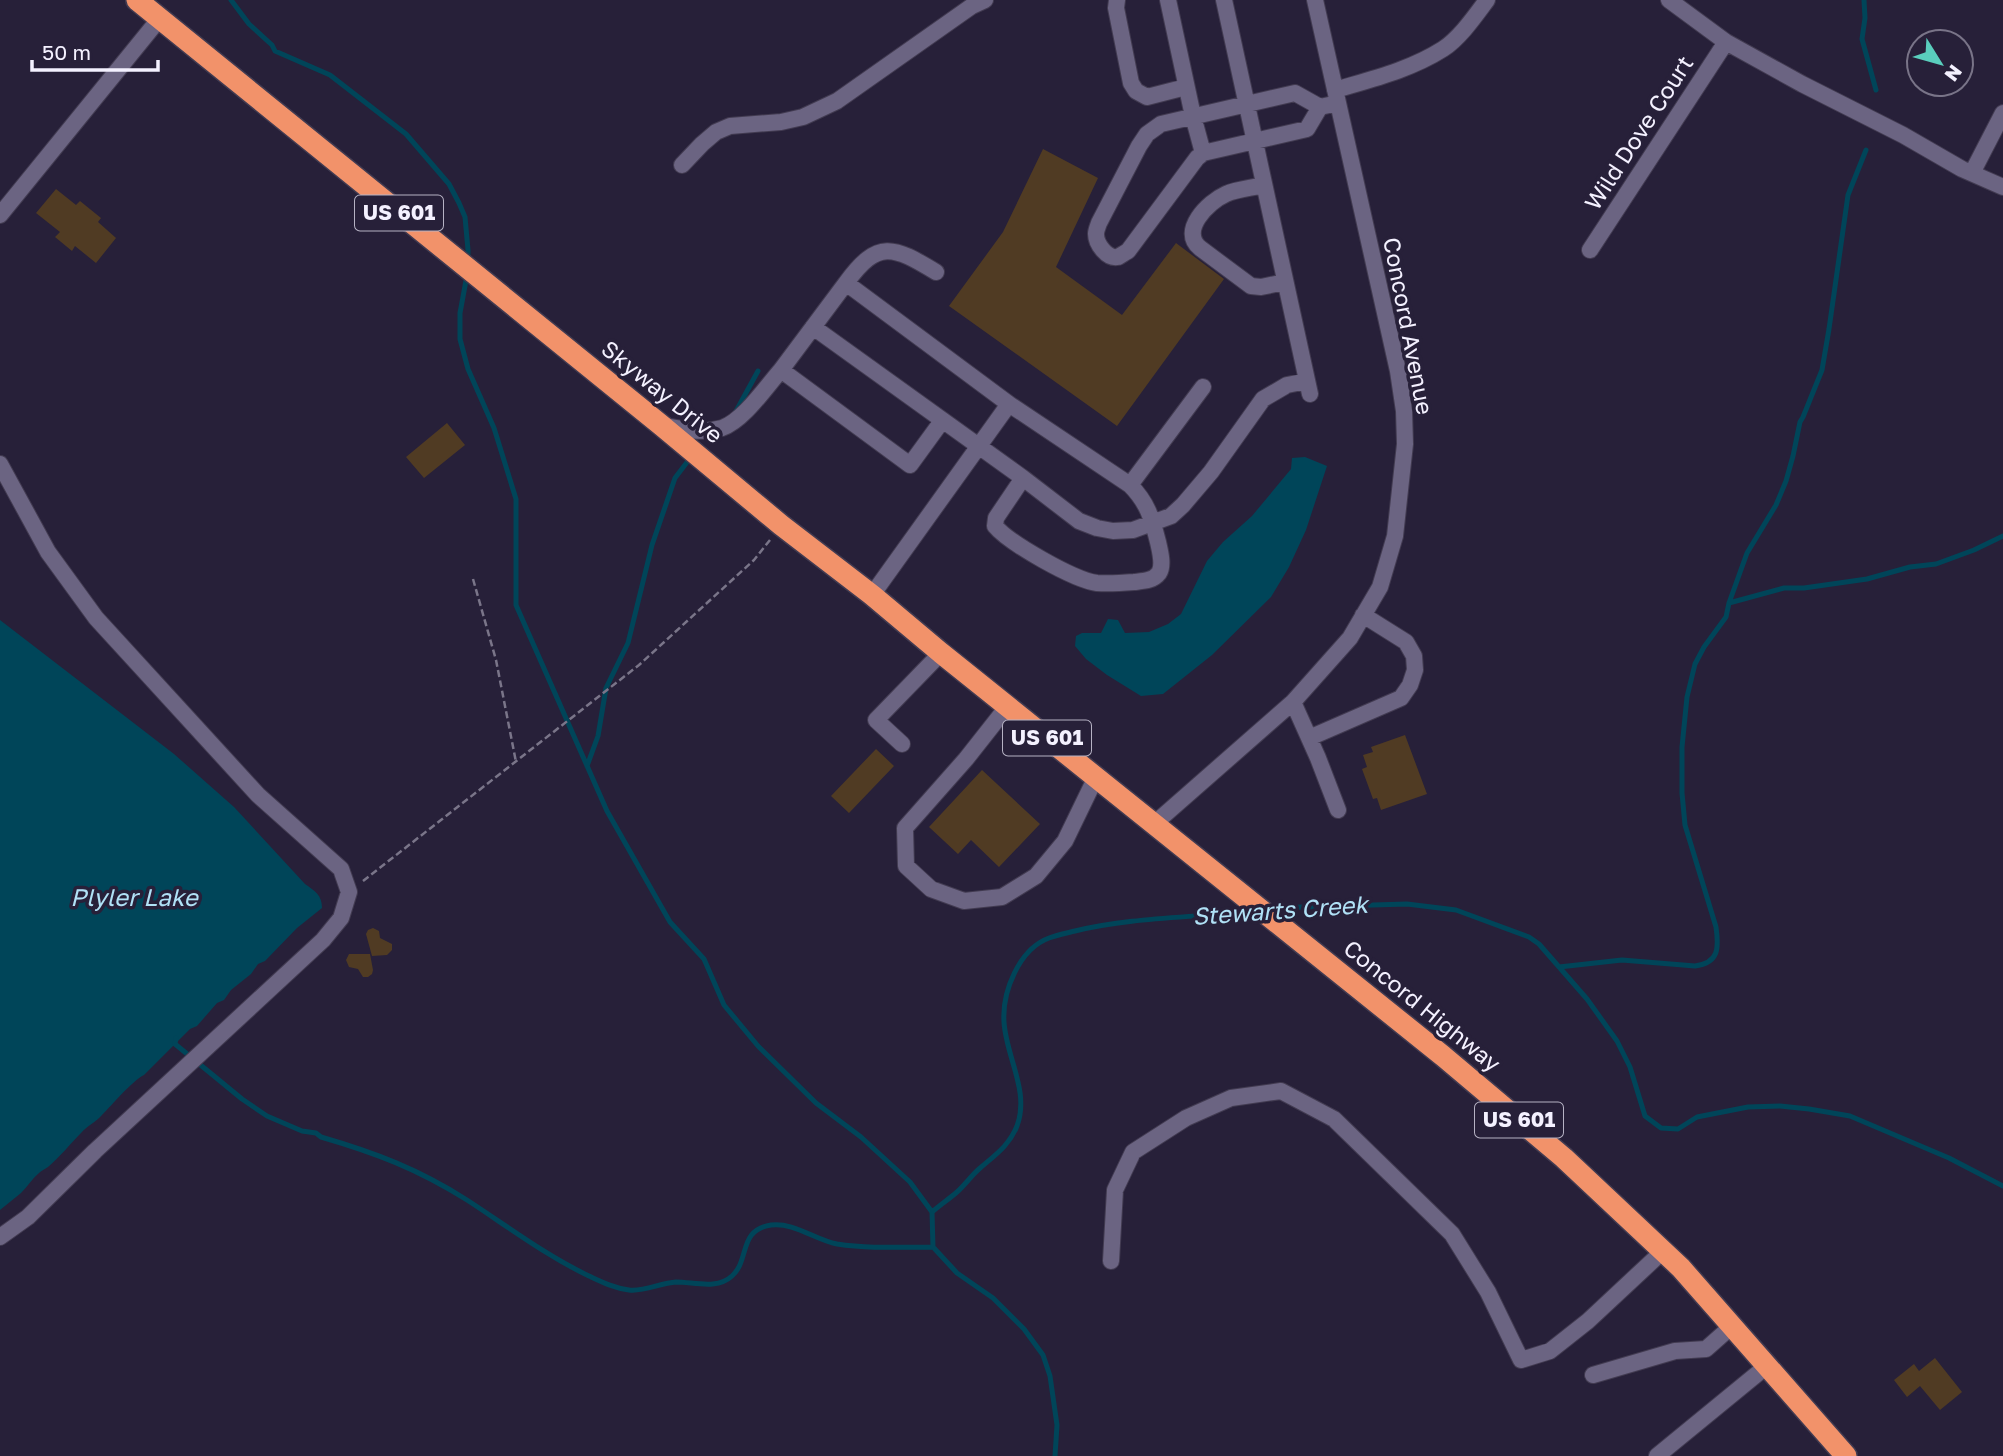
<svg xmlns="http://www.w3.org/2000/svg" width="2003" height="1456" viewBox="0 0 2003 1456" font-family="'Golos Text',sans-serif">
<rect width="100%" height="100%" fill="#272039"/>
<path fill="#004559" d="M1305 457 1327 466 1306 530 1289 567 1271 597 1212 655 1163 694 1141 696 1107 675 1086 659 1075 646 1076 636 1082 633H1101L1108 619 1118 620 1125 633 1149 632 1168 624 1181 614 1207 561 1223 542 1252 516 1291 469 1292 458Z
M0 620 174 754 234 807 305 884C315 891 322 895 322 908L297 928 265 961 258 964 251 974 231 990 224 1000 217 1003 197 1026 190 1029 144 1075C132 1081 112 1105 102 1115 96 1122 87 1126 81 1133 72 1142 58 1159 48 1167 45 1169 41 1171 39 1173 32 1179 27 1187 21 1193 14 1199 7 1204 0 1210Z"/>
<g fill="none" stroke-linecap="round" stroke-linejoin="round">
<path stroke="#004559" stroke-width="5" d="M231 0 249 24 272 45 275 51 330 75 406 134 449 184 459 203 465 217 468 250V262
M1864 0 1865 18 1862 39 1876 90
M467 275 460 313V339L468 369 494 428 516 499V605L607 811 670 922 704 959 724 1005 758 1046 816 1103 861 1137 910 1182 932 1212
M735 413 758 371
M1729 603 1784 588H1804L1867 579 1910 567 1936 564 1974 550 2003 536
M587 766 598 736 606 688 628 643 652 545 675 478 691 457
M1270 908 1407 904 1456 910 1529 937 1539 944 1587 999 1617 1041 1630 1067 1645 1116 1661 1128 1678 1129 1697 1117 1748 1107 1780 1106 1809 1109 1850 1116 1949 1158 2003 1186
M1559 967 1622 960 1695 966C1719 963 1719 948 1716 927L1685 825 1682 793V747L1687 697 1695 664 1704 647 1726 617 1729 603 1747 553 1776 505 1786 481 1793 456 1800 422 1803 417 1822 370 1829 329 1848 195 1866 150
M176 1038 175 1044 242 1099 267 1116 302 1131 316 1133 321 1137C376 1153 418 1169 467 1200 507 1226 545 1255 589 1276 602 1282 614 1288 629 1290 644 1292 660 1283 676 1282 694 1282 717 1290 732 1276 750 1260 738 1230 771 1225 794 1222 815 1240 837 1244 869 1249 901 1247 933 1247
M1055 1456 1057 1425 1050 1376 1043 1355 1024 1329 993 1298 957 1273 933 1247 932 1212C940 1205 949 1199 957 1192 965 1185 971 1176 979 1169 995 1155 1009 1146 1017 1126 1030 1091 1006 1057 1004 1022 1002 992 1019 949 1049 938 1057 935 1067 933 1075 931 1133 917 1192 918 1250 911"/>
</g>
<path fill="#503b23" d="M1043 149 1098 178 1056 267 1122 315 1176 243 1224 279 1117 426 949 306 1003 232Z
M56 189 76 205 80 201 101 218 98 222 116 238 96 263 75 246 72 251 55 237 60 232 36 213Z
M447 423 465 445 424 478 406 457Z
M1405 735 1427 794 1381 810 1377 798 1373 799 1362 769 1367 767 1363 755 1373 752 1371 747Z
M876 749 894 766 849 813 831 796Z
M982 770 1040 824 999 867 971 840 958 854 929 827Z
M373 928 379 931 380 938 392 944V950L387 955 372 956 366 934 368 930Z
M349 954H370L373 970 372 974 368 977H363L358 969 349 967 346 960Z
M1935 1358 1962 1392 1940 1410 1920 1386 1907 1397 1894 1380 1914 1364 1919 1371Z"/>
<g fill="none" stroke-linecap="round" stroke-linejoin="round">
<g stroke="#423b51" stroke-width="18">
<path id="minor" d="M1117 0 1116 8 1131 83 1136 91 1147 97 1186 87
M1168 0 1193 116 1203 153
M1224 0 1310 394
M1669 0 1726 42 1802 84 1903 135 1962 169 2003 187
M1335 90C1372 79 1410 70 1443 49 1460 38 1475 16 1487 0
M1320 107 1307 129 1203 153 1197 158 1128 251C1126 252 1120 256 1118 257 1107 259 1096 244 1096 234 1096 230 1098 226 1099 223L1139 146 1147 134 1161 124 1295 93 1320 107 1338 103
M682 165 702 144 716 132 730 126 781 122 803 117 837 101 972 6 985 0
M1972 173 2003 113
M1264 185C1252 188 1237 189 1226 194 1208 202 1179 231 1200 248L1251 286 1261 287 1285 282
M0 215 160 18
M1590 250 1726 42
M846 283C878 239 893 246 936 272
M813 327 1023 478 996 518 995 526C1009 543 1074 580 1097 583 1109 584 1122 583 1134 582 1143 581 1153 581 1159 573 1164 565 1160 551 1158 542 1152 518 1147 502 1130 485L1009 404
M661 425C681 429 702 434 722 428 743 421 766 387 781 370
M0 464 48 552 96 618 258 795 341 869 349 892 341 918 323 940 95 1151 28 1217 0 1237
M1023 478 1079 521 1097 528 1113 531 1133 530 1171 516 1183 505 1211 472 1263 399 1287 385 1307 381
M1130 485 1203 387
M872 595 1009 404 846 283 781 370 910 465 942 421
M1293 702 1318 758 1338 810
M1007 707 966 759 905 828 906 866 931 889 964 901 1002 897 1036 876 1065 841 1096 777
M1309 738 1401 698 1410 685 1415 670 1414 656 1406 642 1363 615
M902 744 876 720 941 653
M1154 824 1293 702 1350 638 1380 587 1395 536 1405 444 1404 411 1398 371 1315 0
M1111 1261 1115 1190 1133 1152 1186 1118 1231 1098 1281 1091 1334 1119 1452 1234 1488 1292 1521 1360 1550 1351 1588 1321 1663 1251
M1593 1375 1675 1351 1706 1349 1732 1326
M1657 1456 1768 1365"/>
</g>
<g stroke="#423b51" stroke-width="24">
<path id="highway" d="M137 0 661 425 781 525 872 595 941 653 1443 1056 1564 1158 1681 1268 1846 1456"/>
</g>
<path stroke="#7a7589" stroke-width="2.5" stroke-dasharray="7 3.5" stroke-linecap="butt" d="M473 579 496 660 516 762
M363 881 639 665 754 560 770 540"/>
<use href="#minor" stroke="#6b6482" stroke-width="16"/>
<use href="#highway" stroke="#f2926a" stroke-width="21"/>
</g>
<g text-anchor="middle" stroke-width="7" stroke-linejoin="round" paint-order="stroke">
<g fill="#272039" stroke="#b6b2c4" stroke-width="2">
<rect x="355" y="195.5" width="88" height="35" rx="5"/>
<rect x="1003" y="720.5" width="88" height="35" rx="5"/>
<rect x="1475" y="1102.5" width="88" height="35" rx="5"/>
</g>
<g font-size="21" font-weight="bold" fill="#f4f1ff">
<text x="399" y="220">US 601</text>
<text x="1047" y="745">US 601</text>
<text x="1519" y="1127">US 601</text>
</g>
<g font-size="23" fill="#f4f1ff" stroke="#272039">
<text transform="translate(1639 133) rotate(-57)" y="8">Wild Dove Court</text>
<text transform="translate(1408 326) rotate(79)" y="8">Concord Avenue</text>
<text transform="translate(662 392) rotate(39)" y="8">Skyway Drive</text>
<text transform="translate(1422 1006) rotate(39)" y="8">Concord Highway</text>
</g>
<g font-size="24" font-style="italic" fill="#b0e1f6" stroke="#272039">
<text x="134" y="906">Plyler Lake</text>
<text transform="translate(1280 911) rotate(-4)" y="8">Stewarts Creek</text>
</g>
</g>
<g transform="translate(1940 63) rotate(127)"><circle r="33" fill="#272039" stroke="#797488" stroke-width="2"/>
<path d="M0-5L12 26L0 18L-12 26Z" fill="#5acebd"/>
<text y="-10" font-size="19" font-weight="bold" text-anchor="middle" fill="#f4f1ff">N</text>
</g>
<path d="M32 60v10h126v-10" fill="none" stroke="#f4f1ff" stroke-width="3.5"/>
<text x="42" y="60" font-size="21" fill="#f4f1ff" stroke="#272039" stroke-width="5" paint-order="stroke">50 m</text>
</svg>
